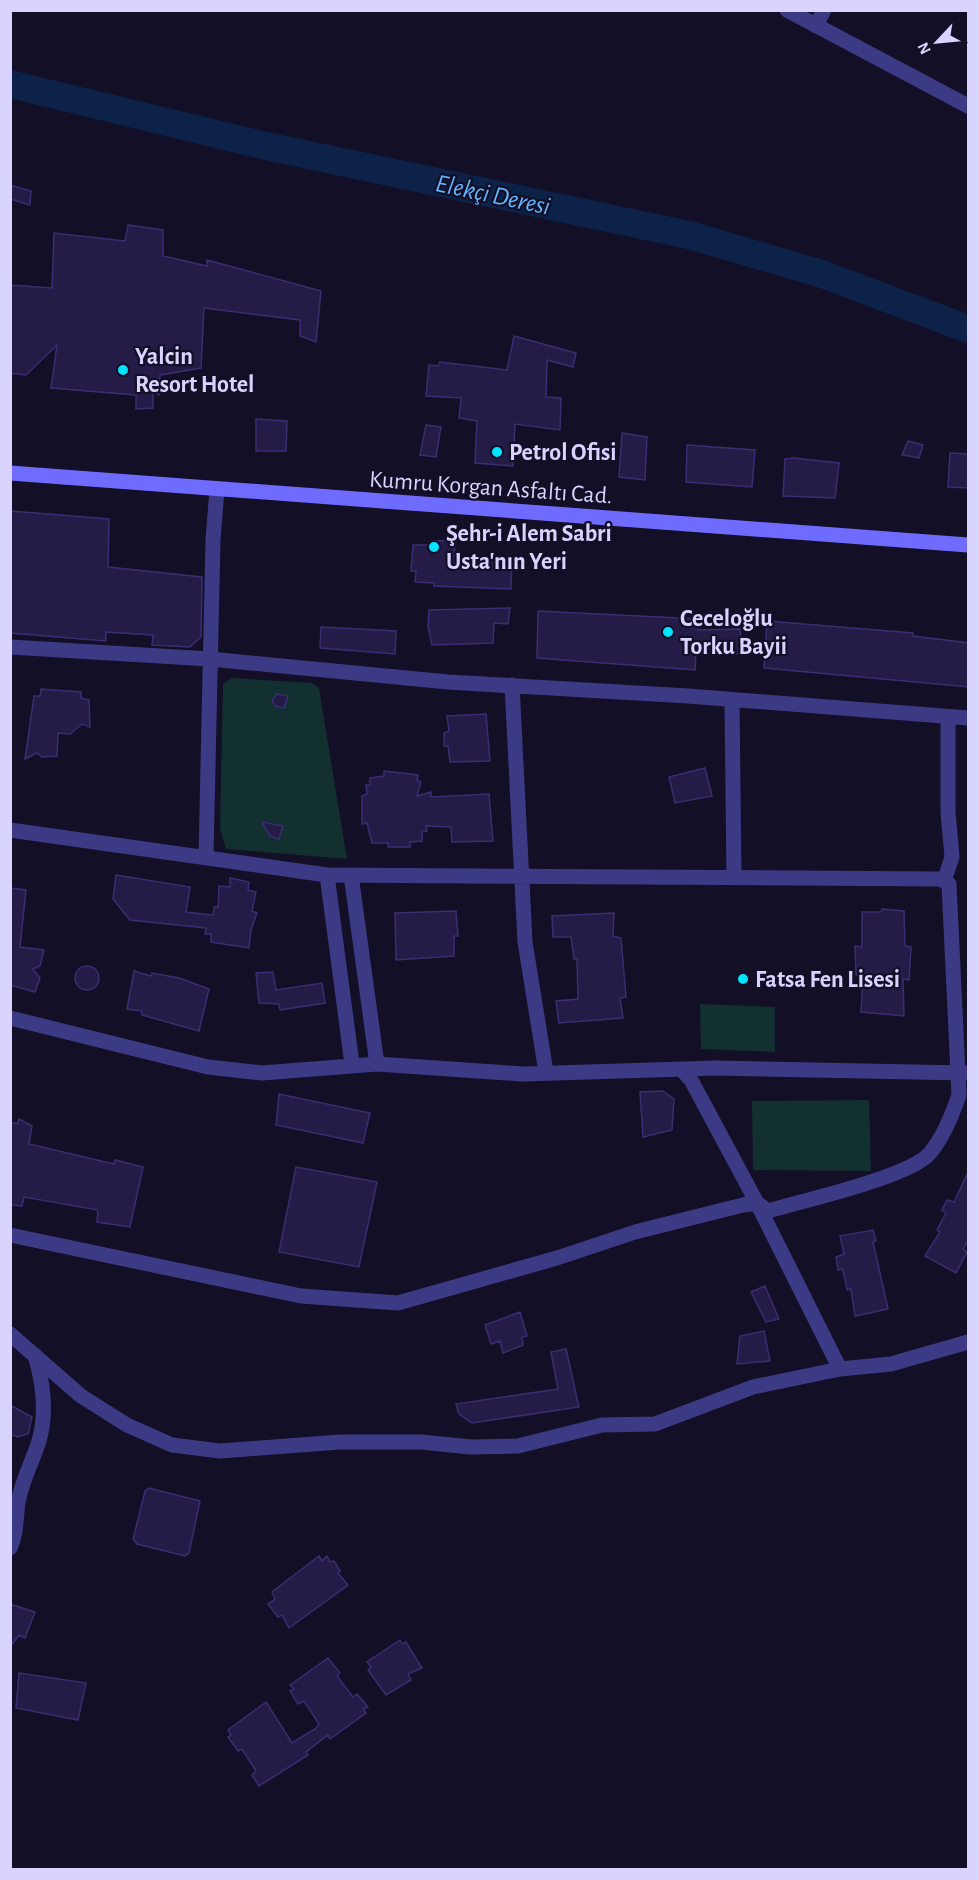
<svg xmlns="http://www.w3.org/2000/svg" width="979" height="1880" viewBox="0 0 979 1880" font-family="'Alegreya Sans',sans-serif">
<rect width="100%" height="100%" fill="#130f26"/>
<path fill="#12302f" d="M232 678 312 683 319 688 347 859 226 849 220 829 223 684Z
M700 1004 775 1007V1052L701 1049Z
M869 1100 871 1171 753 1170 752 1101Z"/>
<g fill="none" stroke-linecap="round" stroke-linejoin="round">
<path stroke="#0c2248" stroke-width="28" d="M10 84 266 146 689 235 822 274 968 329"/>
</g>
<path fill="#241b47" stroke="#3b2d73" stroke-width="1.5" d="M10 185 31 191 30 205 10 199Z
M128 225 163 230V256L207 266V260L321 291 316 342 300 336V320L204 308 201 368 160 375 159 395 153 392V408L136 409V395L51 388 57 345 26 375 10 373V285L52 288 54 233 125 241Z
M514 336 576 353 573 367 547 360 546 397 561 398 560 430 515 424 513 466 475 463 477 421 459 418 461 398 426 396 429 365 438 366 440 362 507 370Z
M256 419 287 421 286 451H256Z
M426 425 441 427 436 457 420 455Z
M622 433 647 437 645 480 619 477Z
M908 441 923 445 919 458 902 455Z
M687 445 755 450 752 487 686 482Z
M950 453 969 454V488L948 487Z
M794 458 839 463 835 498 783 496 785 459Z
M11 511 109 519 108 567 202 577 201 637 190 647 152 645 153 635 106 632V641L10 633Z
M454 540 455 556 512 558 511 589 434 586V583L415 582 416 571H411L413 545H435L434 541Z
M510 608 508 624 494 623 493 643 432 645 428 627 429 610Z
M538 611 699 619 698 630 740 629 742 654 696 653 695 670 537 658Z
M767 621 913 633V636L969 643V687L764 668Z
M321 627 396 631 395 654 320 648Z
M41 689 81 692V698L89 700 90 727 82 724 70 734 58 733 57 756 42 757 37 753 25 759 34 696H40Z
M277 694 288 696 284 708 275 706 272 700Z
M486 714 490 761 450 762 448 746H444V733L449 731 447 716Z
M705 768 712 796 675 803 669 777Z
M384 771 418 775 417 780 421 782 417 796 431 792V797L489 794 493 841 452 842 451 827 426 826 427 831 422 832V841L410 842V847H388V843H372L367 823 362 824V796L367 794 366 785H370V778L384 776Z
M262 822 283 826 279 839 270 836Z
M116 875 190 887 186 912 213 915 214 907H218L219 886 230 887V878L249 882 248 890 256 892 252 911 257 913 251 930 249 948 211 942V934H205L206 928 130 920 113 899Z
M10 888 26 890 20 947 44 950 40 966 33 969 40 978 35 992 10 985Z
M882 909 904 911 905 946 911 947 909 980 903 979 904 1016 861 1012 863 976 856 975 855 946 862 947V912H881Z
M456 911 458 936H454V956L396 960 395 913Z
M614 913 613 936 621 938 626 997 620 998 623 1018 559 1023 556 1001 578 999 577 959H574L571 937H553L552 916Z
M75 978a12 12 0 1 1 24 0a12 12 0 1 1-24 0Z
M134 971 151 976 152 973 179 978 209 989 199 1031 142 1015V1011L127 1009Z
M273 972 276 990 322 983 325 1003 280 1010 279 1004 259 1003 256 973Z
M663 1091 674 1099 672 1130 643 1137 640 1092Z
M279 1094 370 1113 363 1143 276 1125Z
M19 1119 32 1126 29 1144 114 1164 115 1160 143 1167 130 1227 97 1222 98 1210 24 1197 22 1206 10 1205V1122L17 1124Z
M296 1167 377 1182 359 1267 279 1252Z
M969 1170V1239L963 1249 967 1252 956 1273 925 1256 940 1232 937 1230 946 1213 942 1210 947 1200 954 1202Z
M873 1230 876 1241 873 1242 888 1309 855 1316 851 1289 847 1290 843 1269 838 1270 836 1257 844 1254 840 1236Z
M765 1286 779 1319 766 1322 751 1292Z
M520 1312 527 1336 522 1337 523 1345 503 1353 500 1341 491 1344 485 1325Z
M764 1331 770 1361 737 1364 740 1336Z
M566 1349 579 1407 472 1423 459 1414 456 1404 558 1389 551 1352Z
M10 1405 32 1417 28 1434 18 1437 10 1434Z
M149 1488 200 1501 189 1553 185 1556 137 1544 133 1539 145 1491Z
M319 1556 322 1561 327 1556 330 1562 334 1561 340 1571 338 1573 348 1585 289 1628 282 1615 278 1617 268 1604 275 1599 272 1592Z
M10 1604 35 1612 25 1638 19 1635 10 1647Z
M400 1640 402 1644 406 1642 422 1668 408 1674 411 1680 386 1695 368 1670 371 1667 367 1662Z
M328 1658 340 1673 337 1676 353 1697 357 1694 368 1707 363 1709 366 1713 330 1739 328 1735 306 1752 308 1755 259 1786 252 1775 256 1771 242 1749 238 1751 228 1737 231 1735 228 1730 266 1702 292 1743 315 1729 319 1724 304 1701 298 1704 290 1691 294 1689 290 1685Z
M19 1673 86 1683 78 1720 16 1708Z"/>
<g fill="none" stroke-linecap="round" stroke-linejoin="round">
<path stroke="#3d3a85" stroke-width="15" d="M787 10 968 106
M816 26 824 10
M10 647 210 659 448 682 688 696 968 718
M512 685 525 942 546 1072
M732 700 734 877
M10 830 327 875 940 879 949 884 959 1095C952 1115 944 1136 930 1153 910 1177 802 1201 768 1211L757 1203 743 1205 635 1232 557 1258 398 1303 301 1296 10 1235
M206 856 213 540 217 489
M327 875 352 1064
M351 875 377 1064
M944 881 952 857 948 812V717
M10 1018 208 1067 262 1073 377 1064 523 1074 716 1068 966 1073
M683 1071 691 1080 757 1203 840 1369
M10 1334 81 1396 127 1425 172 1445 220 1451 340 1442H421L471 1447 518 1446 602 1425 655 1424 753 1387 840 1369 891 1364 968 1342
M10 1548C18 1531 15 1515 19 1498 23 1479 33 1460 39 1441 47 1413 43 1382 35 1355"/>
<path stroke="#6f6bff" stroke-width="15" d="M10 473 968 545"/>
</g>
<g fill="#00e5ff" stroke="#130f26" stroke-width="2">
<circle cx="123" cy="370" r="6"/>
<circle cx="497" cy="452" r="6"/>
<circle cx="434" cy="547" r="6"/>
<circle cx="668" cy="632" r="6"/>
<circle cx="743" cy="979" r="6"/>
</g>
<g text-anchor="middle" stroke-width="4.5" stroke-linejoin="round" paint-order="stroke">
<g font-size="24" font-weight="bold" fill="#d9d4ff" stroke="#130f26" text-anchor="start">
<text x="135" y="364">Yalcin<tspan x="135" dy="28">Resort Hotel</tspan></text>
<text x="509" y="460">Petrol Ofisi</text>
<text x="446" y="541">Şehr-i Alem Sabri<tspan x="446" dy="28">Usta'nın Yeri</tspan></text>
<text x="680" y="626">Ceceloğlu<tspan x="680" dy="28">Torku Bayii</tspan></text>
<text x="755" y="987">Fatsa Fen Lisesi</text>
</g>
<g font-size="24" fill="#d9d4ff" stroke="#130f26">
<text transform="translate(491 487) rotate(4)" y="8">Kumru Korgan Asfaltı Cad.</text>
</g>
<g font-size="26" font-style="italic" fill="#62b6ff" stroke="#130f26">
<text transform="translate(493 194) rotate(12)" y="9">Elekçi Deresi</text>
</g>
</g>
<rect width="979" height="1880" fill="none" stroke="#d9d4ff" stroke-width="24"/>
<g transform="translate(937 42) rotate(244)" stroke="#130f26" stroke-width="4.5" paint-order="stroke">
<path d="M0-4.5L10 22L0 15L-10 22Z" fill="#d9d4ff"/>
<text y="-9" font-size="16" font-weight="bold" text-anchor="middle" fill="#d9d4ff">N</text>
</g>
</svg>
